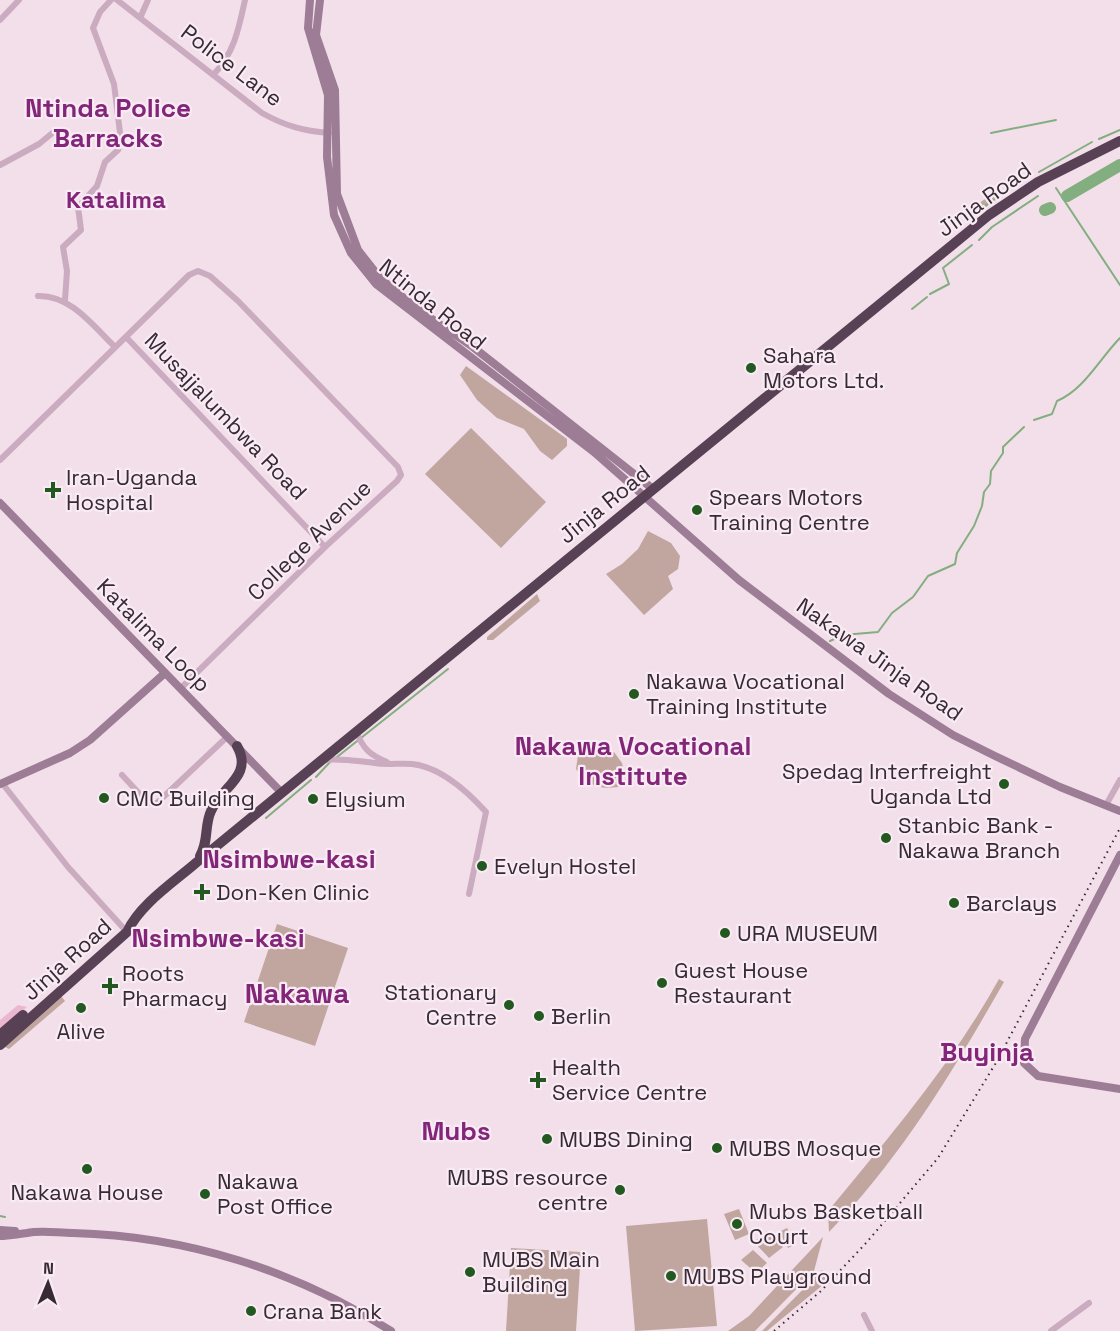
<svg xmlns="http://www.w3.org/2000/svg" width="1120" height="1331" viewBox="0 0 1120 1331" font-family="'Space Grotesk',sans-serif">
<rect width="100%" height="100%" fill="#f2dfea"/>
<path fill="#c0a69f" d="M999 189 1001 196 968 220 964 218V214Z
M466 366 567 439V446L552 460 540 451 524 429 497 418 477 400 460 375Z
M471 428 546 502 501 548 425 474Z
M648 531 671 543 680 556 678 569 668 576 673 589 644 615 606 574 622 564 638 549Z
M537 594 540 601 493 640H487V637Z
M588 749 614 752 622 763 625 775 618 787C598 790 588 785 576 769L578 755Z
M277 924 348 948 315 1046 244 1022Z
M999 979 1004 982C953 1071 901 1158 829 1232L828 1211C890 1136 952 1064 999 979Z
M61 996 65 1001 9 1049 3 1046Z
M739 1209 749 1234 735 1240 724 1214Z
M707 1219 717 1326 635 1331 626 1226Z
M787 1228 796 1244 788 1248 779 1232Z
M767 1231 783 1247 769 1258 754 1242Z
M823 1237 814 1271 755 1331H728L749 1316Z
M511 1248 581 1252 576 1331H506Z
M753 1250 767 1263 756 1273 741 1260Z
M822 1270 830 1279 767 1331H762Z"/>
<path fill="#ebb7d0" d="M18 1005 27 1007 0 1031V1020Z"/>
<g fill="none" stroke-linecap="round" stroke-linejoin="round">
<path stroke="#83ae7f" stroke-width="2" d="M991 133 1056 120
M1099 139 1120 130
M1039 172 1092 142
M1016 184 1025 178
M1056 188 1120 285
M968 219 998 196
M979 240 992 227 1038 196
M930 294 949 284 943 268 972 245
M912 309 927 297
M1034 420 1052 414 1057 401C1084 390 1100 358 1120 338
M830 641 843 635 878 632 892 613 913 597 928 576 955 564 957 553 974 526 982 506 984 492 990 484 991 471 1003 453V447L1024 427
M337 757 448 669
M316 777 330 762
M266 818 311 780
M0 1216 5 1217"/>
<path stroke="#83ae7f" stroke-width="12" d="M1067 196 1120 165
M1045 210 1050 208"/>
<path stroke="#caabbf" stroke-width="6" d="M117 0 262 113C285 126 304 131 329 133
M140 18 148 0
M0 20 19 0
M213 75C234 54 239 28 245 0
M0 165 39 144 56 130
M38 296C71 295 93 326 115 347
M65 300 67 271 63 247 81 230 78 207 97 186 105 162 118 150 121 141 114 84 93 28 100 12 111 0
M126 337 325 547
M0 460 189 275 198 271 210 276 238 301 398 467 401 475 397 481 325 547 181 688
M356 731C363 749 370 755 387 762
M323 760C342 758 356 761 375 763 387 765 400 763 412 764 441 767 467 791 486 812L469 894
M122 775 148 803H157L228 736
M2 783 68 867 127 932
M1106 805 1120 780
M864 1315 872 1331
M1051 1331 1089 1303"/>
<path stroke="#9d7c95" stroke-width="8" d="M310 0 308 28 328 95 327 157 334 215 351 253 376 284 594 452 739 580 889 694 953 735 993 755 1060 787 1120 811
M320 0 316 35 335 90 337 194 358 250 380 278 416 308 473 347 653 489
M0 503 281 792
M0 784 70 753 90 740 165 673
M1120 855 1025 1039 1024 1063 1038 1076 1120 1089
M0 1230 15 1231
M0 1236C9 1236 18 1234 27 1233 41 1230 58 1233 73 1233 186 1236 295 1270 391 1331"/>
<path stroke="#584154" stroke-width="10" d="M200 856C209 841 204 826 211 811 221 787 254 776 237 746
M0 1035 23 1015
M0 1045 127 932C140 904 174 882 197 862L989 215 1038 182 1120 141"/>
<path stroke="#382a35" stroke-width="2" stroke-dasharray="1.5 4.5" stroke-linecap="butt" d="M774 1331 821 1291 867 1242 938 1158 997 1061 1120 828"/>
</g>
<g fill="#245821" stroke="#f9ebf3" stroke-width="2">
<circle cx="751" cy="368" r="6"/>
<path d="M50 481h6v6h6v6h-6v6h-6v-6h-6v-6h6z"/>
<circle cx="697" cy="510" r="6"/>
<circle cx="634" cy="694" r="6"/>
<circle cx="1004" cy="784" r="6"/>
<circle cx="104" cy="798" r="6"/>
<circle cx="313" cy="799" r="6"/>
<circle cx="886" cy="838" r="6"/>
<circle cx="482" cy="866" r="6"/>
<path d="M199 883h6v6h6v6h-6v6h-6v-6h-6v-6h6z"/>
<circle cx="954" cy="903" r="6"/>
<circle cx="725" cy="933" r="6"/>
<circle cx="662" cy="983" r="6"/>
<path d="M107 977h6v6h6v6h-6v6h-6v-6h-6v-6h6z"/>
<circle cx="509" cy="1005" r="6"/>
<circle cx="81" cy="1008" r="6"/>
<circle cx="539" cy="1016" r="6"/>
<path d="M535 1071h6v6h6v6h-6v6h-6v-6h-6v-6h6z"/>
<circle cx="547" cy="1139" r="6"/>
<circle cx="717" cy="1148" r="6"/>
<circle cx="87" cy="1169" r="6"/>
<circle cx="620" cy="1190" r="6"/>
<circle cx="205" cy="1194" r="6"/>
<circle cx="737" cy="1224" r="6"/>
<circle cx="470" cy="1272" r="6"/>
<circle cx="671" cy="1276" r="6"/>
<circle cx="251" cy="1311" r="6"/>
</g>
<g text-anchor="middle" stroke-width="4.5" stroke-linejoin="round" paint-order="stroke">
<g font-size="22" fill="#382a35" stroke="#f9ebf3">
<text transform="translate(232 65) rotate(37)" y="8">Police Lane</text>
<text transform="translate(984 199) rotate(-36)" y="8">Jinja Road</text>
<text transform="translate(433 304) rotate(39)" y="8">Ntinda Road</text>
<text transform="translate(226 416) rotate(46)" y="8">Musajjalumbwa Road</text>
<text transform="translate(604 504) rotate(-39)" y="8">Jinja Road</text>
<text transform="translate(309 540) rotate(-44)" y="8">College Avenue</text>
<text transform="translate(154 635) rotate(45)" y="8">Katalima Loop</text>
<text transform="translate(880 659) rotate(35)" y="8">Nakawa Jinja Road</text>
<text transform="translate(67 959) rotate(-42)" y="8">Jinja Road</text>
</g>
<g font-size="22" fill="#382a35" stroke="#f9ebf3" text-anchor="start">
<text x="763" y="363">Sahara<tspan x="763" dy="25">Motors Ltd.</tspan></text>
<text x="66" y="485">Iran-Uganda<tspan x="66" dy="25">Hospital</tspan></text>
<text x="709" y="505">Spears Motors<tspan x="709" dy="25">Training Centre</tspan></text>
<text x="646" y="689">Nakawa Vocational<tspan x="646" dy="25">Training Institute</tspan></text>
<text x="992" y="779" text-anchor="end">Spedag Interfreight<tspan x="992" dy="25">Uganda Ltd</tspan></text>
<text x="116" y="806">CMC Building</text>
<text x="325" y="807">Elysium</text>
<text x="898" y="833">Stanbic Bank -<tspan x="898" dy="25">Nakawa Branch</tspan></text>
<text x="494" y="874">Evelyn Hostel</text>
<text x="216" y="900">Don-Ken Clinic</text>
<text x="966" y="911">Barclays</text>
<text x="737" y="941">URA MUSEUM</text>
<text x="674" y="978">Guest House<tspan x="674" dy="25">Restaurant</tspan></text>
<text x="122" y="981">Roots<tspan x="122" dy="25">Pharmacy</tspan></text>
<text x="497" y="1000" text-anchor="end">Stationary<tspan x="497" dy="25">Centre</tspan></text>
<text x="551" y="1024">Berlin</text>
<text x="81" y="1039" text-anchor="middle">Alive</text>
<text x="552" y="1075">Health<tspan x="552" dy="25">Service Centre</tspan></text>
<text x="559" y="1147">MUBS Dining</text>
<text x="729" y="1156">MUBS Mosque</text>
<text x="608" y="1185" text-anchor="end">MUBS resource<tspan x="608" dy="25">centre</tspan></text>
<text x="217" y="1189">Nakawa<tspan x="217" dy="25">Post Office</tspan></text>
<text x="87" y="1200" text-anchor="middle">Nakawa House</text>
<text x="749" y="1219">Mubs Basketball<tspan x="749" dy="25">Court</tspan></text>
<text x="482" y="1267">MUBS Main<tspan x="482" dy="25">Building</tspan></text>
<text x="683" y="1284">MUBS Playground</text>
<text x="263" y="1319">Crana Bank</text>
</g>
<g font-size="24" font-weight="bold" fill="#832679" stroke="#f9ebf3">
<text x="116" y="208">Katalima</text>
</g>
<g font-size="26" font-weight="bold" fill="#832679" stroke="#f9ebf3">
<text x="108" y="117">Ntinda Police<tspan x="108" dy="30">Barracks</tspan></text>
<text x="633" y="755">Nakawa Vocational<tspan x="633" dy="30">Institute</tspan></text>
<text x="289" y="868">Nsimbwe-kasi</text>
<text x="218" y="947">Nsimbwe-kasi</text>
<text x="987" y="1061">Buyinja</text>
<text x="456" y="1140">Mubs</text>
</g>
<g font-size="28" font-weight="bold" fill="#832679" stroke="#f9ebf3">
<text x="297" y="1003">Nakawa</text>
</g>
</g>
<g transform="translate(48 1283) rotate(2)" stroke="#f9ebf3" stroke-width="4.5" paint-order="stroke">
<path d="M0-4.5L10 22L0 15L-10 22Z" fill="#382a35"/>
<text y="-9" font-size="16" font-weight="bold" text-anchor="middle" fill="#382a35">N</text>
</g>
</svg>
